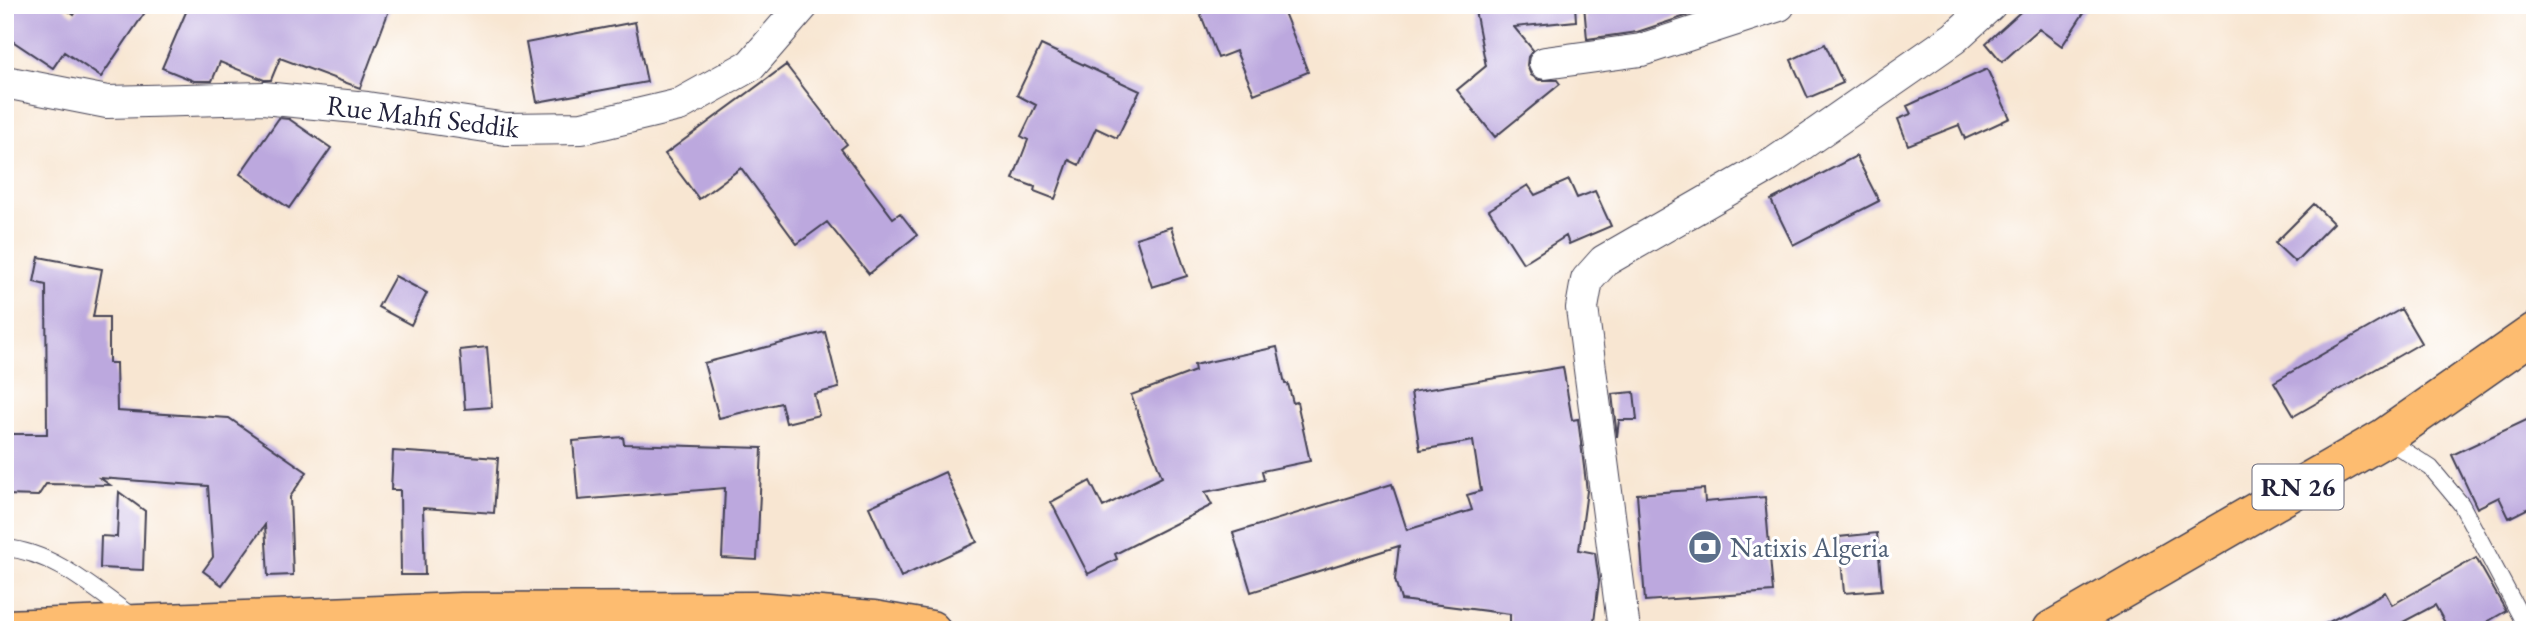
<svg xmlns="http://www.w3.org/2000/svg" width="2540" height="635" viewBox="0 0 2540 635" font-family="'EB Garamond',serif">
<rect width="100%" height="100%" fill="#fff"/>
<filter id="ink" filterUnits="userSpaceOnUse"><feTurbulence type="fractalNoise" baseFrequency=".0143" numOctaves="2"/><feDisplacementMap in="SourceGraphic" scale="14" xChannelSelector="R" yChannelSelector="G"/><feConvolveMatrix kernelMatrix="1 2 1 2 8 2 1 2 1" color-interpolation-filters="sRGB"/></filter>
<filter id="wash" filterUnits="userSpaceOnUse"><feTurbulence type="fractalNoise" baseFrequency=".00686" numOctaves="4" result="noise"/><feDisplacementMap in="SourceGraphic" scale="28" xChannelSelector="R" yChannelSelector="G"/><feGaussianBlur stdDeviation="1.57" result="paint"/><feColorMatrix in="noise" values="0 0 0 0 0 0 0 0 0 0 0 0 0 0 0 0 0 1.4 0 .05"/><feComposite in="paint" operator="in"/></filter>
<g filter="url(#wash)">
<rect width="100%" height="100%" fill="#f8e6d2"/>
<g id="blocks">
<path fill="#bca8de" d="M5 5H60L74 15 80 5H150L101 77 64 52 53 68 5 36Z
M189 5H391L360 88 280 58 271 80H264L220 62 212 81H194L162 68Z
M1197 5H1281L1308 72 1254 94 1236 51 1218 58Z
M1474 5H1575L1576 21 1514 27 1533 50 1528 57 1527 65 1531 75 1539 80H1557L1560 84 1495 137 1457 90 1486 66Z
M1584 5H1719L1637 32 1587 39Z
M2028 5H2089L2062 46 2039 29 2002 62 1986 43Z
M635 22 647 82 537 102 526 43Z
M1825 44 1843 83 1808 98 1791 60Z
M1041 45 1140 91 1117 138 1096 128 1079 165 1069 160 1055 199 1034 191 1035 187 1013 179 1028 140 1021 136 1036 105 1017 95Z
M786 65 847 144 841 149 893 218 900 213 917 235 869 274 827 222 797 244 741 168 699 199 665 154Z
M1987 69 2010 118 1965 139 1959 125 1908 145 1898 119 1911 114 1907 106Z
M279 118 289 119 331 148 289 208 240 174Z
M1856 156 1879 201 1793 245 1771 200Z
M1569 180 1577 198 1595 191 1611 226 1569 244 1566 236 1523 263 1489 210 1528 185 1535 195Z
M2314 204 2333 223 2295 262 2275 243Z
M1171 227 1187 276 1152 287 1136 238Z
M39 257 102 269 93 317H109V363H116L117 411 229 418 307 472 290 497 293 575 268 576 265 525 222 585 203 571 213 557 208 486 100 478 110 485 46 484 38 496 5 495V434H47L46 285 34 282Z
M395 276 427 293 411 325 378 307Z
M2401 309 2421 343 2294 416 2274 382Z
M825 332 839 388 814 394 819 415 786 423 781 403 719 418 704 363Z
M487 347 492 407 465 409 460 350Z
M1277 347 1285 384H1288L1293 403 1297 402 1310 461 1262 471 1264 480 1205 492 1212 505 1115 554 1117 559 1088 574 1051 502 1090 481 1103 507 1162 477 1131 395 1195 371 1194 365Z
M1563 367 1572 420 1578 419 1587 491 1579 550 1595 553 1599 581 1593 630H1510V614L1401 600 1395 580 1399 546 1251 592 1233 533 1392 484 1407 530 1472 510 1467 495 1481 491 1473 441 1420 450 1411 392Z
M1634 392 1637 420H1619L1617 437 1612 394Z
M2535 416V505L2509 518 2499 497 2477 508 2452 455Z
M623 437 624 444 762 448 757 560 722 558 725 488 578 500 573 441Z
M393 451 498 458 494 513 423 508 425 575H401L400 490H391Z
M945 472 977 542 901 577 869 507Z
M1704 489 1705 502 1765 497 1773 592 1645 601 1637 494Z
M119 492 145 511 143 570 100 568 101 536 117 537Z
M1877 533 1882 590 1844 593 1839 537Z
M2476 558 2506 611 2473 630H2449L2435 605 2388 630H2314L2385 592 2392 605Z"/>
</g>
</g>
<g filter="url(#ink)">
<use href="#blocks" fill-opacity="0" stroke="#423f52" stroke-width="2"/>
<g fill="none" stroke-linecap="round" stroke-linejoin="round">
<g stroke="#423f52" stroke-width="18">
<path id="service" d="M2386 439 2431 468 2461 504 2528 630
M5 548C54 552 95 590 133 617"/>
</g>
<g stroke="#423f52" stroke-width="34">
<path id="minor" d="M1545 63 1641 50 1779 5
M5 82 107 102 263 98 367 108 506 129 582 128 679 105 751 65 803 5
M1624 630 1582 308 1587 280 1604 261 1776 162 1954 38 1990 5"/>
</g>
<g stroke="#423f52" stroke-width="41">
<path id="primary" d="M5 629 461 612 754 611 874 620 931 630
M2052 630 2384 438 2535 332"/>
</g>
<use href="#service" stroke="#fff" stroke-width="16"/>
<use href="#minor" stroke="#fff" stroke-width="32"/>
<use href="#primary" stroke="#fdbc70" stroke-width="38"/>
</g>
</g>
<defs>
<g id="bank-disc" transform="scale(1.75)"><circle r="9.5" fill="#5c6f8a" stroke="#fff"/><path d="M-6-4H6V4H-6ZM0-2.3a2.3 2.3 0 1 0 0 4.6a2.3 2.3 0 1 0 0-4.6Z" fill="#fff"/></g>
</defs>
<g fill-rule="evenodd">
<use href="#bank-disc" x="1705" y="547"/>
</g>
<g text-anchor="middle" stroke-width="6" stroke-linejoin="round" paint-order="stroke">
<rect fill="#fff" stroke="#646476" stroke-width="2" x="2252.5" y="464.5" width="91" height="45" rx="5"/>
<g font-size="26" font-weight="bold" fill="#22223b">
<text x="2298" y="496">RN 26</text>
</g>
<g font-size="28" fill="#22223b" stroke="#fff">
<text transform="translate(423 116) rotate(7)" y="10">Rue Mahfi Seddik</text>
</g>
<g font-size="28" fill="#4e5e75" stroke="#fff" text-anchor="start">
<text x="1730" y="557">Natixis Algeria</text>
</g>
</g>
<rect width="2540" height="635" fill="none" stroke="#fff" stroke-width="28"/>
</svg>
